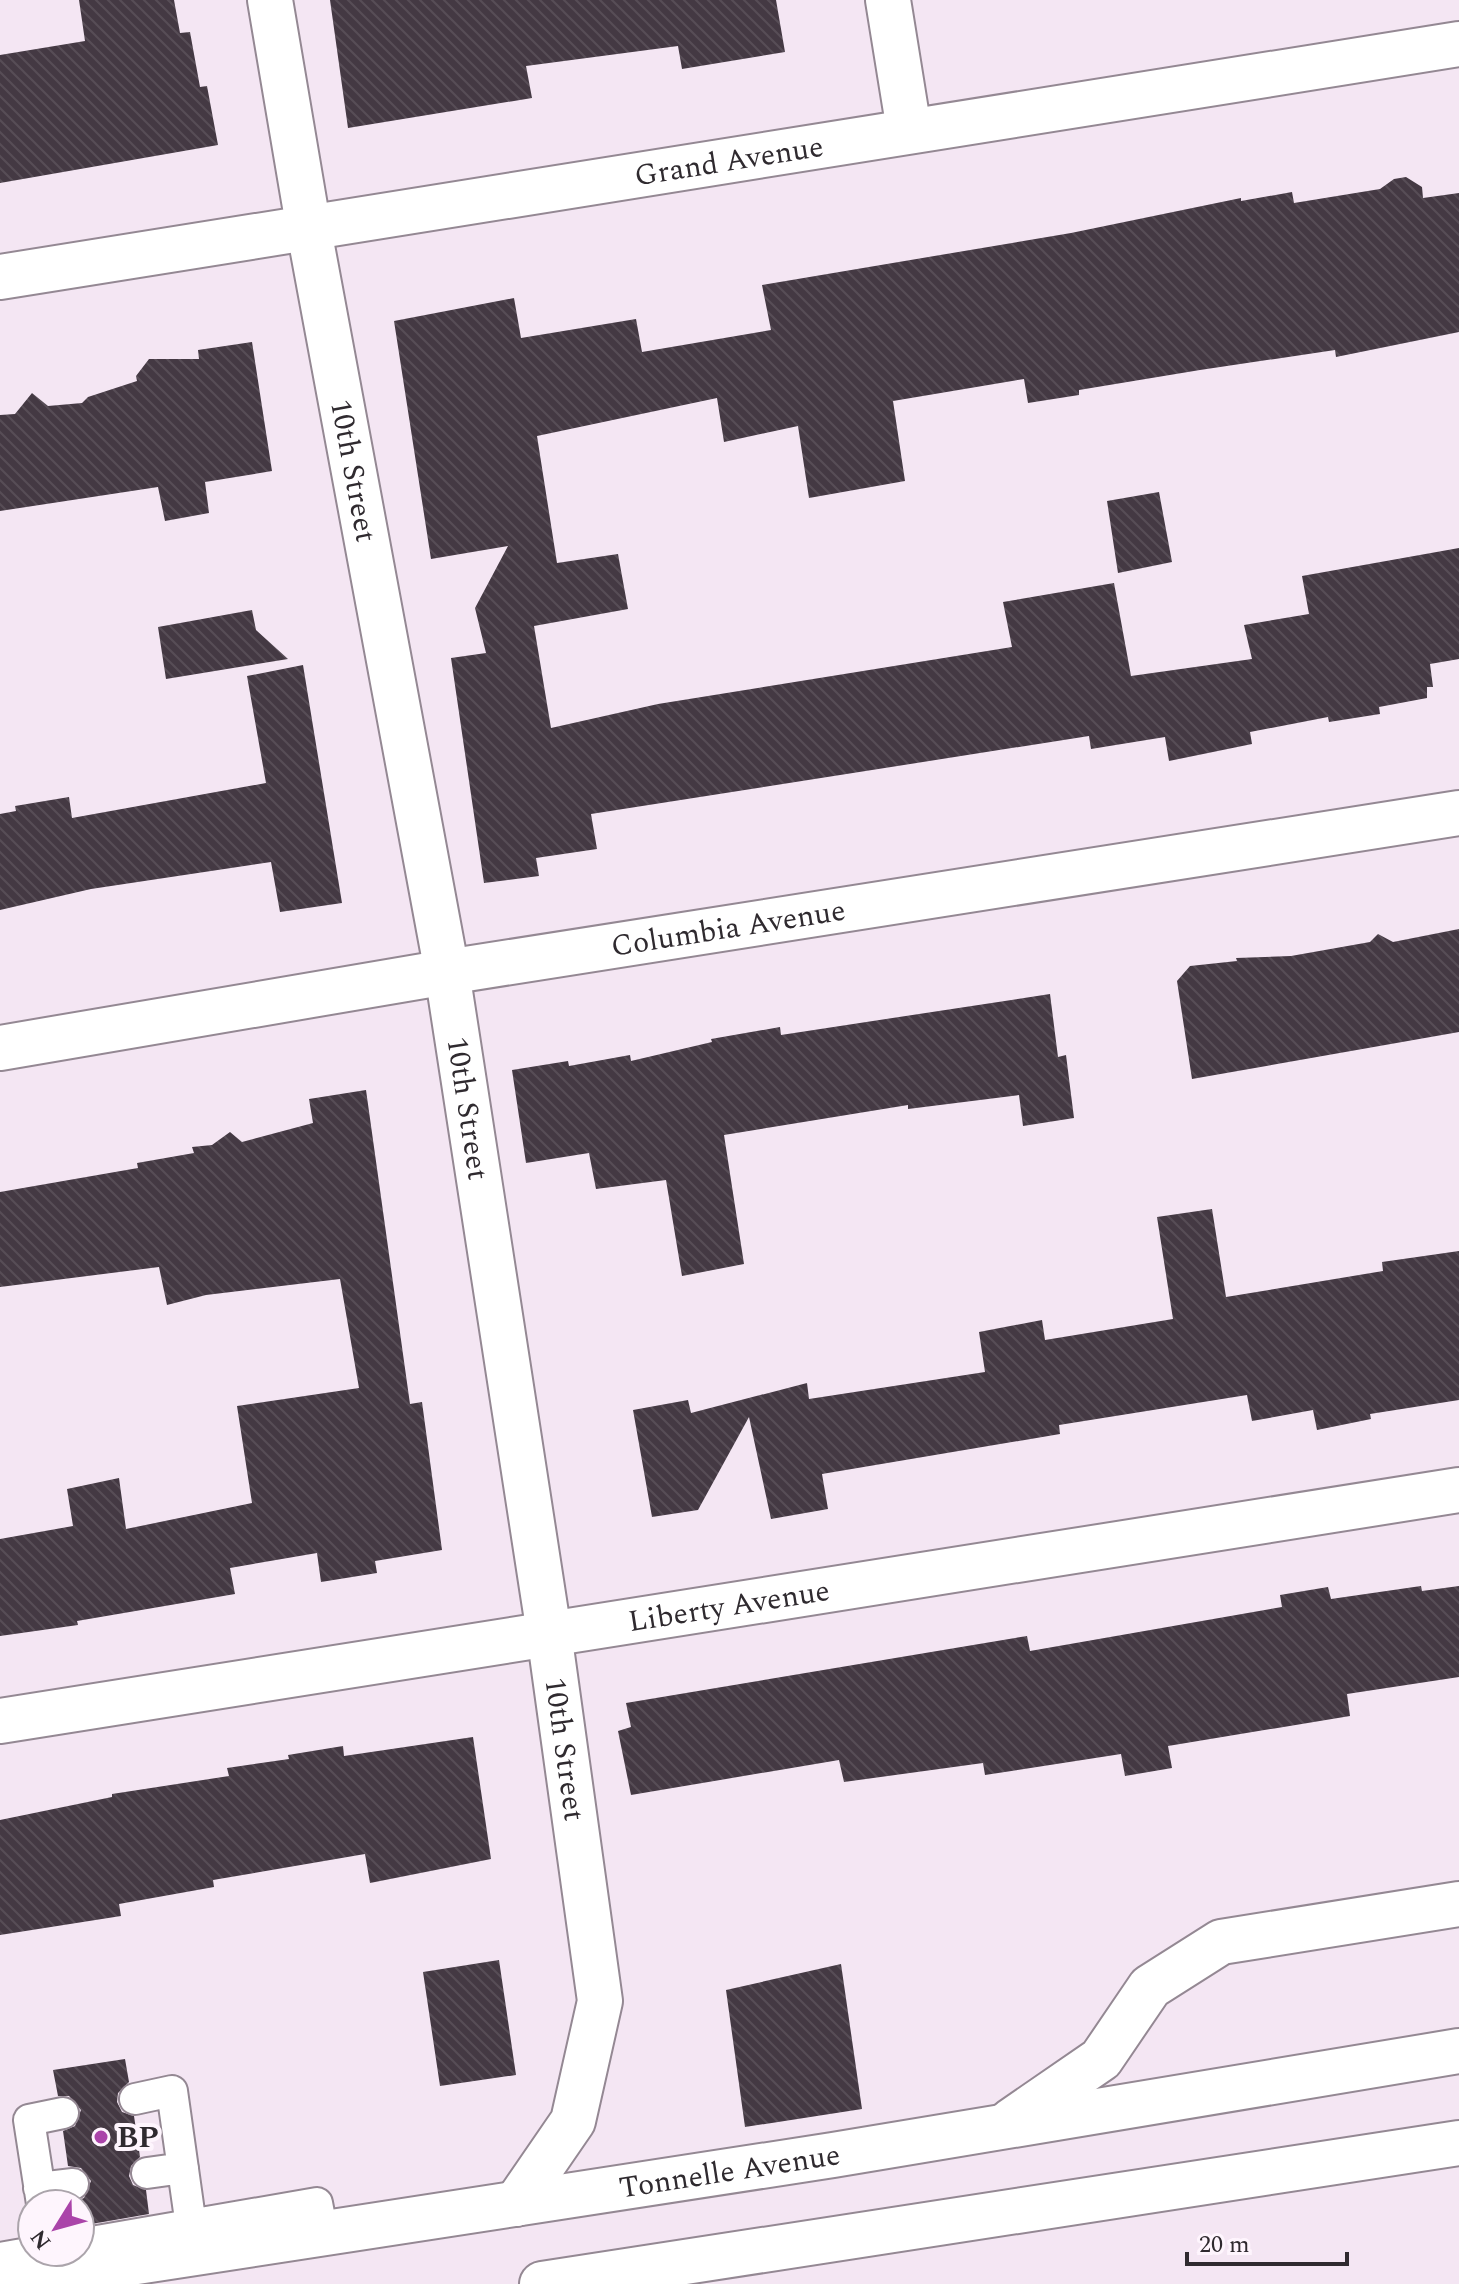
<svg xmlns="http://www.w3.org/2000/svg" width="1459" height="2284" viewBox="0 0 1459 2284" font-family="Spectral,serif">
<defs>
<pattern id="building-back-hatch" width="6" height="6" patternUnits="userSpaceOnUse" patternTransform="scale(2)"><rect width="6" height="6" fill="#443943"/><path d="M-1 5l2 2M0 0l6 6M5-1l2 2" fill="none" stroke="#574d56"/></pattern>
</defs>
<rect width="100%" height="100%" fill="#f4e6f3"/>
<path fill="url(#building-back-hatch)" d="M79 0H174L180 33 190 32 200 87 207 86 218 145 0 183V55L85 41Z
M330 0H776L785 52 682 69 678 46 526 66 532 98 348 128Z
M1406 177 1422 187 1423 198 1459 193V332L1336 357 1335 350 1200 370 1079 390V395L1028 403 1024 379 893 401 905 481 809 498 798 426 724 442 717 398 537 436 557 563 618 554 628 609 534 626 551 728 658 704 1012 647 1003 602 1114 583 1131 676 1252 659 1244 625 1309 614 1302 576 1459 548V659L1430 664 1433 687H1427V698L1379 707 1380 714 1329 722 1328 717 1250 732 1252 744 1169 761 1165 737 1091 749 1089 736 591 814 597 849 536 858 539 876 484 883 451 658 486 653 475 608 508 546 431 559 394 321 514 298 521 338 636 319 642 352 771 330 762 285 1071 233 1241 198V201L1292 192 1294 203 1380 189 1394 179Z
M252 342 272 471 205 482 209 513 165 521 158 487 0 511V415L15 414 32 393 48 406 82 403 88 397 137 381 136 376 149 359H199L198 350Z
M1159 492 1172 562 1118 573 1107 501Z
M252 610 256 630 288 659 166 679 158 627Z
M303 665 342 903 280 912 271 862 91 889 0 910V814L16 811 15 806 69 797 72 818 266 783 247 676Z
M1459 929V1032L1192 1079 1177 981 1190 966 1237 961 1236 958 1291 956 1370 942 1378 934 1393 942Z
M1050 994 1058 1057 1066 1055 1074 1118 1023 1126 1019 1095 908 1109V1105L724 1135 744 1264 682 1276 666 1180 596 1189 589 1153 526 1163 512 1070 568 1061 569 1066 630 1055 631 1061 712 1042 711 1039 780 1027 781 1035Z
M366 1090 410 1404 422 1402 442 1550 375 1561 377 1573 321 1582 317 1553 230 1568 235 1594 77 1621 78 1625 0 1636V1539L73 1526 67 1489 119 1478 126 1529 252 1503 237 1406 359 1388 340 1279 206 1295 167 1305 159 1267 0 1287V1192L138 1168 137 1163 194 1153 192 1147 212 1145 230 1132 242 1142 313 1123 309 1099Z
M1212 1209 1226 1297 1383 1271 1382 1262 1459 1251V1400L1370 1414 1371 1419 1317 1430 1313 1410 1252 1421 1247 1395 1059 1425 1060 1434 822 1474 828 1509 771 1519 749 1417 698 1510 652 1517 633 1410 688 1400 691 1413 807 1383 809 1399 985 1372 979 1332 1042 1320 1045 1340 1173 1319 1157 1217Z
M1421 1586 1422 1591 1459 1586V1677L1347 1694 1350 1716 1168 1746 1172 1768 1125 1776 1121 1754 985 1775 983 1763 844 1782 839 1760 631 1795 618 1731 631 1727 626 1703 1027 1636 1030 1651 1282 1607 1280 1595 1328 1587 1331 1599Z
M473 1737 491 1859 370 1883 365 1854 213 1880 214 1887 119 1904 121 1916 0 1935V1820L112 1797V1794L229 1776 227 1768 289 1759 288 1755 343 1746 344 1756Z
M499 1960 516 2075 440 2086 423 1972Z
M841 1964 862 2109 745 2127 726 1990Z
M125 2059 129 2082 118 2093 117 2102 122 2112 134 2116 140 2157 131 2166 129 2176 133 2185 146 2190 149 2214 80 2226V2204L74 2202 84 2198 91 2181 81 2168 68 2166 63 2131 75 2126 81 2110 69 2096H58L53 2070Z"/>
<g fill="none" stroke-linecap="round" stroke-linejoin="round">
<g stroke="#948893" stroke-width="34">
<path id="service" d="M135 2099 172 2091 191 2226
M147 2173 183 2168
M39 2188 73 2184
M42 2204 29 2120 63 2113
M80 2244 317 2203 323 2234
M0 2258 34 2252"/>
</g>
<g stroke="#948893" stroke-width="48">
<g id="minor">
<path id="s1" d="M270 0 309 230 447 972 549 1633 600 2001 573 2121 516 2204"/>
<path d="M888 0 909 130"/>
<path id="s2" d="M0 1048 447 972 1459 813"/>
<path id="s3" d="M0 1721 1459 1490"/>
</g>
</g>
<g stroke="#948893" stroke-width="48">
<g id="tertiary">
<path id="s4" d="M0 277 1459 44"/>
</g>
</g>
<g stroke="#948893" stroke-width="48">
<g id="trunk">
<path d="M1011 2121 1101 2059 1150 1987 1221 1942 1459 1904"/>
<path id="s5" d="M0 2283 833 2155 1459 2051"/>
<path d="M542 2284 1459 2143"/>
</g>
</g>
<use href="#service" stroke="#fff" stroke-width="30"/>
<use href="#minor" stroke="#fff" stroke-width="44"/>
<use href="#tertiary" stroke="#fff" stroke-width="44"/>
<use href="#trunk" stroke="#fff" stroke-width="44"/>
</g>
<circle fill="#aa44a9" stroke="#fef5fd" stroke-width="3" cx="101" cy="2137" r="8"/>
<g text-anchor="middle" stroke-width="8" stroke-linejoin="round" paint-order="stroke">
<g font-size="30" fill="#2f2a2f" stroke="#fef5fd">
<text dy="10" stroke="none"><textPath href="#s4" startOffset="738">Grand Avenue</textPath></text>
<text dy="10" stroke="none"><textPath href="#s1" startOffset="478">10th Street</textPath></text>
<text dy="10" stroke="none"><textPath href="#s2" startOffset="738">Columbia Avenue</textPath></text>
<text dy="10" stroke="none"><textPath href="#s1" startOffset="1126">10th Street</textPath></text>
<text dy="10" stroke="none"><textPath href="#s3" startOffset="738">Liberty Avenue</textPath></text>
<text dy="10" stroke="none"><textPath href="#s1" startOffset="1774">10th Street</textPath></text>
<text dy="10" stroke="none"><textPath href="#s5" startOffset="738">Tonnelle Avenue</textPath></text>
</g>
<g font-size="30" font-weight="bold" fill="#2f2a2f" stroke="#fef5fd" text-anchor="start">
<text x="117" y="2147">BP</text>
</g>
</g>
<g transform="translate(56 2228) rotate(233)"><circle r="38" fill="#fef5fd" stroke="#aba4ab" stroke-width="2"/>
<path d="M0-6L14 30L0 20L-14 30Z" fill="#aa44a9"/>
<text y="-12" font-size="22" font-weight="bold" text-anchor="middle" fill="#2f2a2f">N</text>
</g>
<path d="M1187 2252v12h160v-12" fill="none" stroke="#2f2a2f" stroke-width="4"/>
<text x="1199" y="2252" font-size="24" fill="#2f2a2f" stroke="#fef5fd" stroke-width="6" paint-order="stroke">20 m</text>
</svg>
